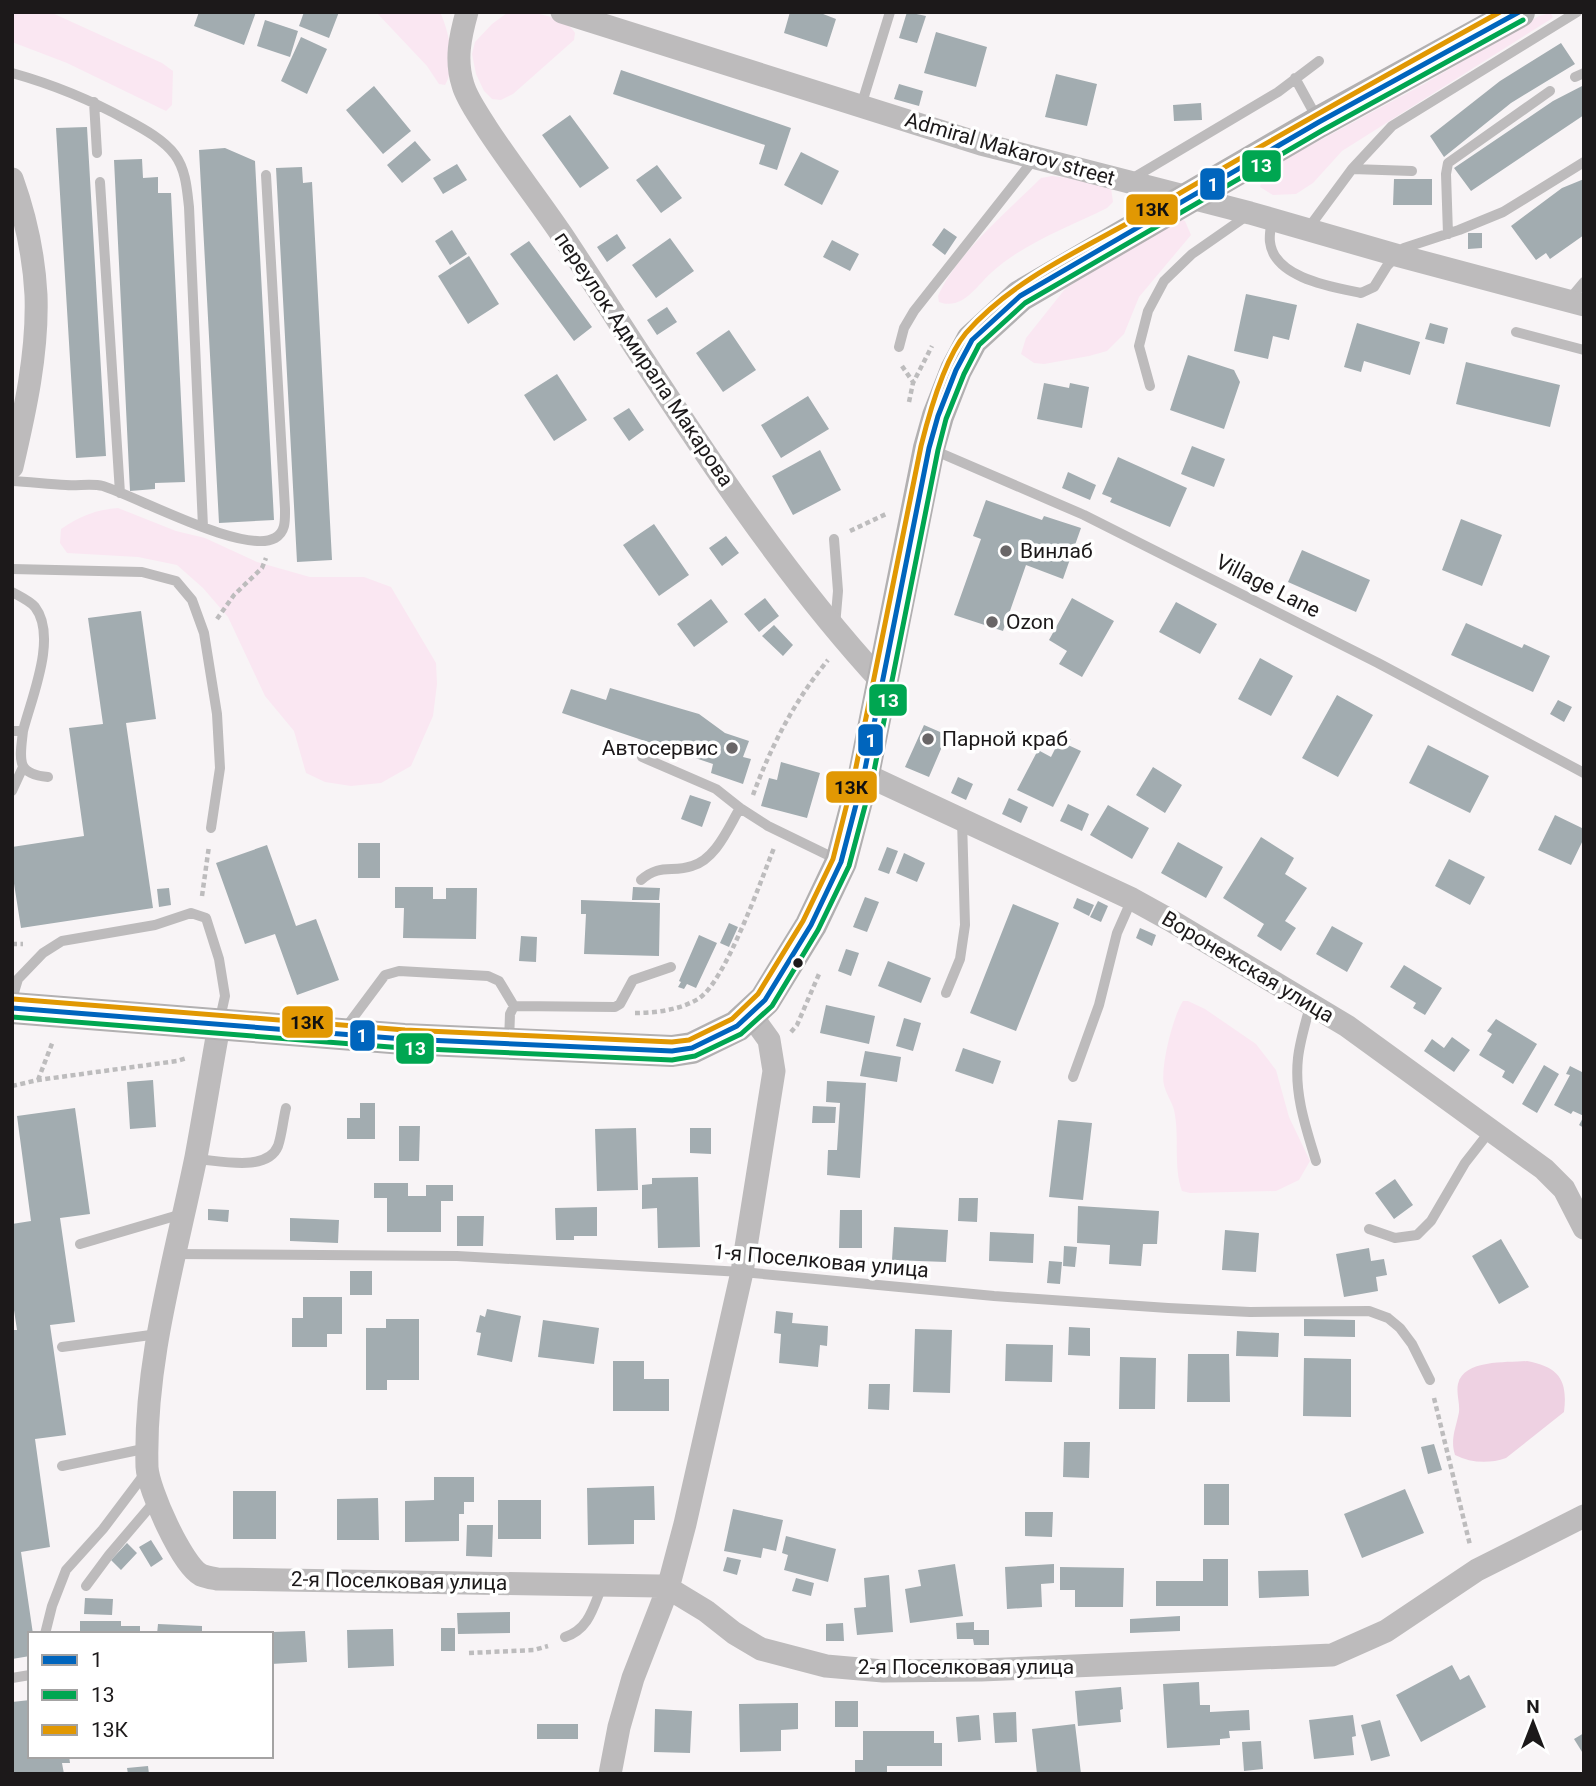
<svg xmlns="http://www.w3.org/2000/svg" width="1596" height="1786" viewBox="0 0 1596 1786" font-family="Roboto,sans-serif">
<rect width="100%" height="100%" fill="#f8f4f6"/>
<path fill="#fae7f2" d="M12 12H50L162 63 173 71 172 105 166 111 67 63 12 42Z
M376 12H440C449 31 457 66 445 85L439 84 427 66Z
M531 12C547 16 567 19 575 33L574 40 513 94 501 100 492 99 484 91 476 74 472 54 475 42 492 24 507 13Z
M1550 13 1553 17 1551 19 1342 151 1313 183 1296 194 1273 195 1260 187 1265 170 1424 84 1539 16Z
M1052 176 1083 180 1111 188 1113 202 1107 208C1069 227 1024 243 992 272 977 285 963 311 939 302L938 296C957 253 1008 211 1041 178Z
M1180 219 1185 221 1191 235 1139 297 1124 334 1107 351 1089 356 1044 364 1034 363 1021 354 1026 338 1065 289 1106 262Z
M118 508 176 531 205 538 257 562 310 577H364L391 587 436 663 437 684 433 716 411 766 381 783 351 786 325 782 306 773 294 731 265 696 228 617 203 588 177 565 138 557 67 553 60 543 61 529C80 516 95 510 118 508Z
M1183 1001H1188L1205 1009 1256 1044 1276 1070 1289 1117 1310 1161 1299 1180 1276 1191 1190 1193 1182 1191C1173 1165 1180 1137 1174 1110 1172 1102 1166 1094 1164 1085 1160 1068 1173 1016 1183 1001Z"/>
<path fill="#eed1e2" d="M1527 1361C1559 1367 1568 1380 1564 1412L1506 1458C1489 1464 1471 1463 1455 1455 1450 1439 1456 1428 1459 1412 1460 1403 1456 1393 1458 1384 1464 1359 1507 1363 1527 1361Z"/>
<path fill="#a2acb0" d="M199 12H256L244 45 194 26Z
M304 12H339L329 38 299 26Z
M790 12H818L836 19 827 47 784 33Z
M907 12 926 16 917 43 899 38Z
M265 20 298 31 290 57 257 46Z
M936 32 987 47 976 87 924 73Z
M301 37 327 49 307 94 281 81Z
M1561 43 1575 64 1511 103 1444 157 1430 136 1500 81Z
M621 70 791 128 777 170 759 164 765 145 613 94Z
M1056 74 1097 84 1087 126 1045 117Z
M899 84 923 91 919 106 894 99Z
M1584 85V115L1471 191 1454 168 1553 101Z
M374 86 411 131 383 154 346 110Z
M1201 103 1202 120 1174 121 1173 105Z
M570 115 609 168 580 188 542 135Z
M87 127 106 456 76 458 56 128Z
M415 141 431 160 402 183 387 165Z
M225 148 255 161 274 520 219 523 199 150Z
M801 152 839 171 822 205 784 185Z
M142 159 143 178 158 177V193H171L185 482 155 483V489L130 491 114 160Z
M457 164 467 180 443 194 433 178Z
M657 165 682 198 661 213 636 180Z
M302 167 303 183 312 182 332 560 297 562 276 168Z
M1394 179H1432V205H1393Z
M1584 179V235L1550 259 1546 253 1536 260 1511 226 1562 188Z
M944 228 957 237 945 255 932 245Z
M452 230 467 254 450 265 435 241Z
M1468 233H1482V248L1468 249Z
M617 234 626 248 607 262 597 247Z
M670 238 694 271 656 298 632 265Z
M832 240 859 254 850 271 823 257Z
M529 241 592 327 574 341 510 254Z
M469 256 499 304 468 324 438 276Z
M1246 294 1297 305 1289 340 1273 336 1268 359 1234 351Z
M667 307 677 322 657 335 647 320Z
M1357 323 1420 342 1410 375 1364 361 1361 372 1344 367Z
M1430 323 1448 328 1444 344 1425 339Z
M729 330 756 370 723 392 696 353Z
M1188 355 1234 370 1240 382 1224 429 1170 410Z
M1466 362 1560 385 1550 427 1456 404Z
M557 374 587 420 554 441 524 395Z
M1044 383 1069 388 1070 383 1089 387 1082 428 1037 419Z
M808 396 829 429 781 458 761 425Z
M629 408 644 430 629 441 613 418Z
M1192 446 1225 459 1214 487 1181 474Z
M820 450 841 490 793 515 772 476Z
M1118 457 1187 488 1170 527 1110 502 1112 498 1102 494Z
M1068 472 1096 485 1090 500 1062 488Z
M986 500 1042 520 1044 516 1081 528 1063 579 1026 565 1003 631 954 615 981 539 973 536Z
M1461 519 1502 535 1482 586 1442 570Z
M654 524 689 575 659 596 623 545Z
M726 536 739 553 722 566 709 548Z
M1302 550 1370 580 1356 612 1288 582Z
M765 598 779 616 759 632 744 614Z
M1072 598 1114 621 1082 677 1059 664 1067 651 1049 640Z
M711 599 728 622 694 647 677 624Z
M1176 602 1217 624 1200 654 1159 632Z
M141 611 156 719 126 723 153 908 21 928 12 871V847L84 836 69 728 103 724 88 618Z
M1466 623 1522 648 1524 644 1550 656 1533 692 1451 655Z
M774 625 793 645 783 656 762 636Z
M1260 658 1293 676 1271 716 1238 699Z
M610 688 699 714 725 733 749 741 743 757 751 759 743 784 711 773 713 764 562 713 571 689 606 700Z
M1337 695 1373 715 1338 777 1302 758Z
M1558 700 1572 707 1564 722 1550 714Z
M924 725 947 735 929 777 905 767Z
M1062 735 1071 739 1068 745 1081 751 1053 807 1017 790 1038 750 1051 757Z
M1428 745 1489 776 1470 813 1409 783Z
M781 762 820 773 807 818 761 806 769 778 777 780Z
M1153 767 1182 785 1165 813 1136 795Z
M958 777 973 784 966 800 951 793Z
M690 795 711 802 702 827 681 819Z
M1009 798 1028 807 1021 823 1002 814Z
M1068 804 1089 814 1082 831 1060 821Z
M1108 805 1149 828 1132 859 1090 835Z
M1555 815 1584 829V838L1571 865 1538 850Z
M1261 837 1294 858 1285 874 1307 888 1285 921 1296 928 1281 951 1257 936 1264 924 1223 898Z
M1178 842 1223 867 1206 898 1161 873Z
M358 843H380V878H358Z
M267 845 296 926 316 919 339 980 297 995 275 934 245 944 216 863Z
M887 847 898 851 889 874 878 870Z
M904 853 925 863 917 882 896 873Z
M1449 859 1485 877 1470 905 1435 886Z
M395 887H433V899H446V888H477L476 939 403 938 404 908H395Z
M633 887 660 888 659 900H632Z
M169 888 171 905 159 907 157 889Z
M865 897 879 902 867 932 853 927Z
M1077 898 1094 905 1089 916 1073 908Z
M581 900 660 903 659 956 584 954 586 914H581Z
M1098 901 1108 906 1101 922 1090 917Z
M1013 904 1059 923 1016 1031 970 1013Z
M729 923 738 927 729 947 720 943Z
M1332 926 1363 943 1347 972 1316 954Z
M1140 928 1156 935 1152 946 1136 938Z
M699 935 717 943 696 988 687 984 684 989 678 987 681 982 679 981Z
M521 936 537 937 536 962 519 961Z
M846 949 859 953 851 976 838 971Z
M888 961 931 978 921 1003 878 986Z
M1404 965 1442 988 1425 1015 1413 1008 1416 1003 1390 987Z
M826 1005 875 1016 869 1044 820 1033Z
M904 1018 921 1023 913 1051 896 1046Z
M1496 1019 1537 1044 1513 1084 1502 1077 1505 1071 1479 1055 1492 1034 1487 1031Z
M1452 1037 1470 1050 1454 1072 1424 1051 1432 1039 1444 1048Z
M963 1048 1001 1061 993 1084 955 1071Z
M865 1051 901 1057 897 1082 860 1076Z
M1544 1065 1559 1074 1537 1113 1522 1104Z
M1570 1066 1584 1073V1128L1579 1125 1584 1116 1573 1111 1571 1114 1554 1105 1570 1075 1566 1074Z
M153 1080 156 1127 130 1129 127 1082Z
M827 1081 866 1083 860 1178 827 1175 828 1150H837L840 1103 826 1102Z
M360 1103H375V1139H347V1118H360Z
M813 1106 836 1107 835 1123H812Z
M75 1108 90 1214 60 1218 75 1322 50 1325 66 1435 35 1439 50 1547 21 1552 33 1634H30V1656L12 1659V1330H17L12 1297V1224L31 1221 17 1116Z
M1058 1120 1092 1123 1083 1200 1049 1197Z
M399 1126H420L419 1161H399Z
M636 1128 638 1190 597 1191 595 1129Z
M690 1128H711V1154L690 1153Z
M698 1177 700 1247 658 1248 657 1208 642 1209V1185L652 1184V1178Z
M1395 1179 1413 1205 1394 1219 1375 1193Z
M374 1183H408V1196H426V1185H453V1201H441V1232H387V1198H374Z
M959 1198H978L977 1222 958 1221Z
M1078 1206 1159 1211 1157 1244H1143L1141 1266 1109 1264 1110 1245 1077 1243Z
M597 1207V1236H574V1240H556L555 1208Z
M208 1209 229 1210 228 1222 208 1220Z
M840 1210H862V1248H839Z
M457 1216H484L483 1246H457Z
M290 1218 339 1220 338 1243 290 1241Z
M894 1227 948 1230 946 1262 892 1260Z
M1225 1230 1259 1233 1256 1272 1222 1270Z
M990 1232 1034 1234 1033 1263 989 1261Z
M1501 1239 1529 1287 1499 1304 1472 1256Z
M1064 1246 1077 1247 1075 1267 1063 1266Z
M1369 1248 1371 1261 1384 1259 1387 1275 1376 1277 1378 1291 1344 1297 1336 1254Z
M1049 1261 1062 1262 1060 1284 1047 1283Z
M350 1271H372V1295H350Z
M303 1297H342V1334H327V1347H292V1318H303Z
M487 1309 521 1316 512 1362 477 1355 481 1333 476 1332 480 1315 485 1317Z
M776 1311 793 1313 792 1323 828 1326 827 1346 820 1345 818 1367 779 1363 781 1334 774 1333Z
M386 1319H419V1380H387V1390H366V1328H386Z
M1304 1319 1355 1320V1337L1304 1336Z
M543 1320 599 1328 594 1364 538 1357Z
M1069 1327 1090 1328V1356L1068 1355Z
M915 1329 952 1330 950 1393 913 1392Z
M1237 1331 1279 1333 1278 1357 1236 1356Z
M1006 1344 1053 1345 1052 1382 1005 1381Z
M1188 1354H1229L1230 1402H1187Z
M1120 1357 1156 1358 1155 1409H1119Z
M1304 1358 1351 1359V1417L1303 1416Z
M613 1361H644V1379H669V1411H613Z
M869 1384H890L889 1410 868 1409Z
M1064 1442H1090L1089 1478 1063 1477Z
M1434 1444 1442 1470 1428 1474 1421 1447Z
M434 1477H474V1502H464V1514H459V1541L405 1542V1501L434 1500Z
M1204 1484H1229V1525H1204Z
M654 1486 655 1520H634V1544L588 1545 587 1488Z
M1405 1489 1424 1533 1362 1558 1344 1514Z
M233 1491H276V1539H233Z
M378 1498 379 1540H337V1499Z
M498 1500H541V1539H498Z
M733 1509 783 1520 776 1551 763 1548 761 1558 724 1551Z
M1025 1512H1053L1052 1537 1025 1536Z
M467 1525H493L492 1557 466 1556Z
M786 1536 836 1549 828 1582 784 1570 788 1555 782 1553Z
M151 1540 163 1559 151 1567 139 1547Z
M127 1543 137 1553 121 1570 111 1560Z
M727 1557 741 1560 737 1575 723 1571Z
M1203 1559H1228V1606H1156V1581H1203Z
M955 1564 963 1616 910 1623 905 1589 921 1586 918 1570Z
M1054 1564V1583L1041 1584 1042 1607 1007 1609 1005 1567Z
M1060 1567 1124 1568 1123 1607H1075V1590H1060Z
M1308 1570 1309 1596 1259 1598 1258 1571Z
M889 1575 893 1632 857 1635 854 1608 866 1607 864 1578Z
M796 1578 814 1583 811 1596 792 1591Z
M85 1598 113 1599 112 1615 84 1614Z
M510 1612V1633L458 1634 457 1613Z
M1180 1616V1631L1130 1633V1619Z
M80 1621H121V1626H140V1634H80Z
M974 1622V1630H989V1645H974L973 1639H957L956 1623Z
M843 1623 844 1641H826V1624Z
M158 1624 202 1626V1631L213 1632V1634H157Z
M441 1628H455V1651H441Z
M393 1629 394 1666 348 1668 347 1630Z
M305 1631 307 1662 271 1664V1632Z
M1452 1665 1460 1680 1469 1675 1486 1707 1421 1742 1396 1695Z
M1199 1682 1200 1705H1210V1712L1249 1710 1250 1730 1229 1731 1230 1738 1220 1739V1745L1167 1748 1163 1684Z
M1121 1687 1123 1709 1120 1710 1121 1722 1078 1726 1075 1691Z
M30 1700V1756H69L70 1763H62L64 1774H12V1702Z
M835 1701H858V1727H835Z
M798 1703V1729L781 1730V1751L740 1752 739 1704Z
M655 1709 692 1711 690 1753 654 1752Z
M1016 1712 1017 1742 995 1743 993 1713Z
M979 1715 981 1740 958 1742 956 1717Z
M1353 1715 1356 1736 1352 1737 1354 1755 1314 1759 1309 1720Z
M1380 1720 1390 1756 1371 1761 1361 1725Z
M537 1724H578V1739H537Z
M1075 1724 1081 1774H1037L1032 1729Z
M863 1731H934V1743H942V1766H887V1774H855V1760H863Z
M1584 1733V1755L1574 1739Z
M1261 1741 1263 1769 1244 1771 1242 1742Z
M148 1766 149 1774H128L127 1768Z"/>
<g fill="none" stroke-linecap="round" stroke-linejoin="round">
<path stroke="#bdbcbd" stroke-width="4.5" stroke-dasharray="5 3.5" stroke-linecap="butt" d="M902 366 913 382
M909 402 913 383 932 346
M850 531 886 514
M217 619 234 595 262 568 266 558
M753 795C771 746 795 700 828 660
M202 896 209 846
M12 944H23
M635 1013C656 1013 679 1010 698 999 725 983 761 880 774 848
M791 1032 797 1025 819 974
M38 1080 53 1041
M12 1086 38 1080 177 1061 187 1058
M1434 1398 1470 1545
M469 1653 534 1650 548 1646"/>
<path stroke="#bdbbbc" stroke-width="10" d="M12 73C55 85 89 99 127 120 144 129 164 140 175 155 186 170 187 190 189 207L203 527
M1575 77 1584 73
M1295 78 1318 120
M94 102 97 153
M861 106 890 12
M1352 169 1412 171
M1128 181 1278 92 1319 61
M100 182 120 493
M1272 219C1271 226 1269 235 1270 242 1274 278 1332 287 1361 293L1374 287 1387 266 1404 248 1459 230 1503 212 1584 162
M1307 230 1352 169 1392 126 1577 12
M1448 234 1446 174 1448 163 1550 91
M1568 301 1584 282
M1516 332 1584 350
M899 347 904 328 914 311 1034 159
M1150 386 1139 346 1148 311 1164 281 1192 254 1248 215
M931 449 1084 515 1378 663 1584 773
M12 481C30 482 48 484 66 485 78 486 92 483 103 486 138 497 244 555 275 538 286 532 285 520 285 509L266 175
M834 539 838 591 835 626
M12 569 142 572 176 581 192 600 204 633 217 714 220 768 211 828
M12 592C19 596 30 601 35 607 58 637 31 699 23 731H12
M23 731C20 759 15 774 48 777
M642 757 716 789 740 808 768 826 838 860
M12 791 23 767
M641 880C660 863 672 873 692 866 716 859 728 828 740 808
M946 993 960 959 965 925 962 820
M12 999 18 979 43 953 62 941 155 925 191 913 206 918 219 959 225 996 219 1023
M1311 1003C1306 1021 1300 1040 1298 1058 1294 1094 1306 1128 1316 1161
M344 1030 385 975 399 971 488 976 499 981 514 1006
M509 1042 510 1014 514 1006 615 1007 620 1004 633 980 671 967
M1073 1077 1099 1005 1117 933 1132 899
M195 1159C218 1160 267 1173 278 1146 282 1134 283 1120 286 1108
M1369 1229 1395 1238 1417 1235 1431 1221 1465 1163 1490 1131
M80 1244 182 1214
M173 1254 457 1256 742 1272 994 1296 1168 1308 1250 1312 1369 1311 1388 1318 1400 1328 1412 1344 1430 1380
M62 1347 158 1334
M62 1466 148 1448
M86 1586 109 1555 155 1501
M45 1634 52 1606 66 1570 103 1529 146 1472
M565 1637C589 1629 593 1608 602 1586
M12 1678 30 1675"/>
<path stroke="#bdbbbc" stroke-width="23" d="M467 12C460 37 455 60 463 85 467 99 478 114 486 127 510 164 537 198 562 235 662 386 760 550 883 683
M562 12 981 144 1250 213 1396 255 1584 305
M12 179C25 215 34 257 36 295 38 353 25 411 12 467
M864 774 1132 899 1170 920 1347 1026 1544 1169 1564 1189 1584 1228
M219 1026C211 1070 204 1114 196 1157 175 1260 144 1361 147 1467 148 1489 182 1565 201 1575 206 1577 212 1578 217 1579L659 1586 668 1588 706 1611 734 1633 761 1649 826 1666 883 1671 981 1670 1332 1655 1386 1631 1477 1570 1584 1516
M610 1774 619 1727 633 1678 668 1588 685 1524 742 1272 774 1071 769 1040 751 1015"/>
<path stroke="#b2b0b1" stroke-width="32" d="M12 1008 404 1039 672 1051 692 1048 737 1026 765 1000 811 925 841 862 864 774 929 448 938 416 956 370 972 340 1020 296 1319 122 1519 12"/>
<g stroke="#fff" stroke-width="10">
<path id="bus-1" d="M12 1008 404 1039 672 1051 692 1048 737 1026 765 1000 811 925 841 862 864 774 929 448 938 416 956 370 972 340 1020 296 1319 122 1519 12"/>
</g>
<g stroke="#fff" stroke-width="10">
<path id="bus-2" d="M12 1017 403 1048 672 1060 695 1056 741 1034 772 1006 818 930 849 866 873 776 938 450 946 419 964 374 979 345 1025 303 1323 130 1523 20"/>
</g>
<g stroke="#fff" stroke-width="10">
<path id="bus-3" d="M13 999 405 1030 672 1042 689 1040 732 1019 758 994 803 921 833 859 855 772 921 446C929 414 945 358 966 333 1013 279 1085 248 1146 213 1263 144 1381 78 1500 12"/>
</g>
<use href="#bus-1" stroke="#0065bd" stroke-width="5"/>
<use href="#bus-2" stroke="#00a651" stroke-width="5"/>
<use href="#bus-3" stroke="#e19803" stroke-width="5"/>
</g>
<g fill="#696667" stroke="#fff" stroke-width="2.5">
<circle cx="1006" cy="551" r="7"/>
<circle cx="992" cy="622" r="7"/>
<circle cx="928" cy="739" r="7"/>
<circle cx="732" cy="748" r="7"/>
</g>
<circle fill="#1c191a" stroke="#fff" stroke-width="2.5" cx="798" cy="963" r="6"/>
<g text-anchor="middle" stroke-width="7" stroke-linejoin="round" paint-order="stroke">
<g font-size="21" fill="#1c191a" stroke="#fff">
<text transform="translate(1010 149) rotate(16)" y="7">Admiral Makarov street</text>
<text transform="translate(644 359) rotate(56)" y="7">переулок Адмирала Макарова</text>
<text transform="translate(1268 586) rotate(27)" y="7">Village Lane</text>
<text transform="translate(1248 967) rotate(31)" y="7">Воронежская улица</text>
<text transform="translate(821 1261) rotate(5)" y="7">1-я Поселковая улица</text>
<text transform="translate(399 1581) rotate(1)" y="7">2-я Поселковая улица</text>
<text x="966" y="1674">2-я Поселковая улица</text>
</g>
<g font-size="21" fill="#1c191a" stroke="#fff" text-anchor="start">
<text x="1020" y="558">Винлаб</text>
<text x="1006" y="629">Ozon</text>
<text x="942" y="746">Парной краб</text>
<text x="718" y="755" text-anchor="end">Автосервис</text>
</g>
</g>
<g stroke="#fff" stroke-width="2.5">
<rect x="1241" y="149" width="41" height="34" rx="7" fill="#00a651"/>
<rect x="1199" y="167" width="27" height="34" rx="7" fill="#0065bd"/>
<rect x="1125" y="193" width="54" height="33" rx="7" fill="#e19803"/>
<rect x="868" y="683" width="40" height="34" rx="7" fill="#00a651"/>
<rect x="857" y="723" width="27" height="34" rx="7" fill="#0065bd"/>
<rect x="825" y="770" width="53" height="34" rx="7" fill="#e19803"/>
<rect x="281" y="1005" width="53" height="34" rx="7" fill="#e19803"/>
<rect x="349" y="1019" width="27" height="33" rx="7" fill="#0065bd"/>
<rect x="395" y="1032" width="40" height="33" rx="7" fill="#00a651"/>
</g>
<g font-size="19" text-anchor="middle" font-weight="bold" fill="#fff">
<text x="1261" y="172">13</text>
<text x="1213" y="191">1</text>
<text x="888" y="707">13</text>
<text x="871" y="747">1</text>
<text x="362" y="1042">1</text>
<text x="415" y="1055">13</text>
</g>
<g font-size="19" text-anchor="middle" font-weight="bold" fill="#111">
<text x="1152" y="216">13К</text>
<text x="851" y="794">13К</text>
<text x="307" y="1029">13К</text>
</g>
<rect width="1596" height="1786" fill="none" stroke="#1c191a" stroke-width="28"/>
<rect x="28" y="1632" width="245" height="126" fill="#ffffff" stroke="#a4a3a3" stroke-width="2"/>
<rect x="42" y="1655" width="35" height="10" fill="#0065bd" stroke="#a4a3a3" stroke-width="2"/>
<text x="91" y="1667" font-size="21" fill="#1c191a">1</text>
<rect x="42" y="1690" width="35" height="10" fill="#00a651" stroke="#a4a3a3" stroke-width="2"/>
<text x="91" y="1702" font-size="21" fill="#1c191a">13</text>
<rect x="42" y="1725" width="35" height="10" fill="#e19803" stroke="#a4a3a3" stroke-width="2"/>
<text x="91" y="1737" font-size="21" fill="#1c191a">13К</text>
<g transform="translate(1533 1723)" stroke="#ffffff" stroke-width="5" paint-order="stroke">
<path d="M0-5L12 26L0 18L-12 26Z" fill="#1c191a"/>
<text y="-10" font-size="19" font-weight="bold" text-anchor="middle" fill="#1c191a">N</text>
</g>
</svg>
